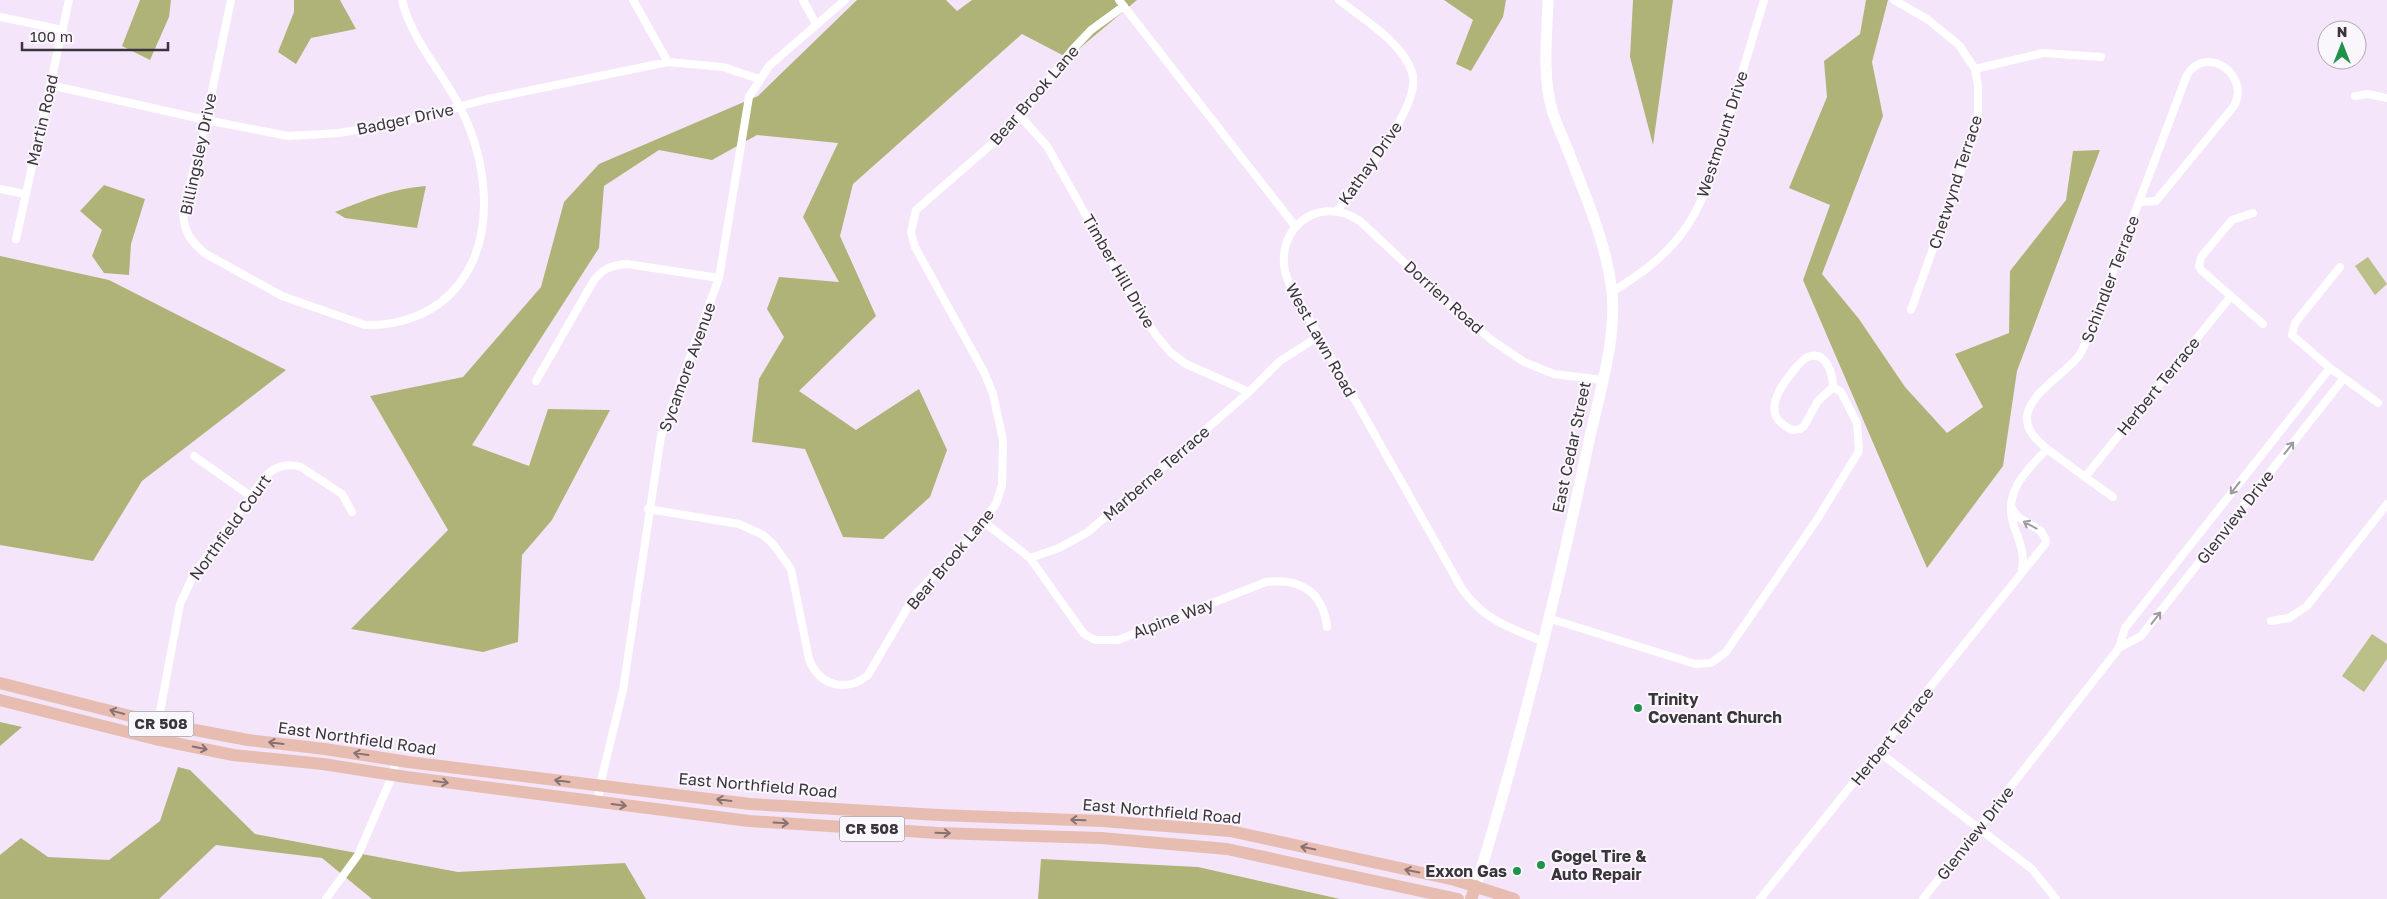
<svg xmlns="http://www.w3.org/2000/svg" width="2387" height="899" viewBox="0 0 2387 899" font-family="'Golos Text',sans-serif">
<rect width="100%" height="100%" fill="#f5e5fb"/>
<path fill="#bbbf88" d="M2368 257 2387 284 2375 295 2355 266Z
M2372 634 2387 644V659L2364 692 2342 676Z"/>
<path fill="#afb378" d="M140 0H171L169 17 150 60 122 46Z
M294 0H340L356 29 311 38 296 64 278 52 294 12Z
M857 0H946L957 11 972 0H1137L1068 58 1022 34 853 184 840 236 876 316 799 391 856 430 919 389 947 450 930 497 883 539 843 537 805 449 752 442 759 379 784 337 767 309 779 277 839 282 803 217 838 143 757 135 712 160 659 150 604 186 599 248 472 445 529 466 548 409 610 410 552 520 522 555 518 642 483 652 351 629 448 530 370 396 463 377 541 287 564 202 599 164 758 96Z
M1444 0H1506L1503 17 1471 71 1456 64 1473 20Z
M1633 0H1673L1653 145 1630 57Z
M1866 0H1888L1872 62 1883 116 1822 274 1859 319 1905 387 1947 433 1983 407 1955 354 2009 333 2010 271 2066 200 2073 151 2100 150 2017 371 2003 466 1927 568 1803 280 1830 205 1789 188 1827 97 1824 61 1860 34Z
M104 185 145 199 131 244 129 275 104 273 92 256 102 230 80 211Z
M426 186 417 228 345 218 335 212C365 200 394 188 426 186Z
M0 256 109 280 286 370 142 481 93 561 0 545Z
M0 722 22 727 0 746Z
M178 767 190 770 255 834 458 872 625 863 646 899H372L322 858 216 845 159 899H0V855L21 838 48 857 109 860 160 821Z
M1041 859 1198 867 1340 899H1038Z"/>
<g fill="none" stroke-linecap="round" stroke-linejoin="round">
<path stroke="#fff" stroke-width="8" d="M231 0 206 120 183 213C184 232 191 242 206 254L282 296 365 325C401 326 437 313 459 284 497 235 487 160 460 107 442 72 411 39 402 0
M633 0 668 62
M803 0 816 24
M1119 0 1295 226
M1894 0 1927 19 1959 45 1975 69 1978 85V123L1911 310
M0 17 63 30
M1975 69 2043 53 2101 57
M50 85 206 120 288 136 339 133 397 123 488 99 668 62 723 67 759 79
M2355 96 2368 94 2387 98
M1020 116 1047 146 1138 308 1156 335 1170 352 1186 364 1249 392
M0 189 25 194
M1337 211C1356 184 1424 104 1412 72 1401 41 1364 20 1339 0
M2253 213 2232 220 2201 257 2199 266 2201 270 2263 324
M16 239 69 0
M2340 267 2295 323 2292 335 2330 368 2378 403
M1612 292C1637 276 1660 261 1679 237 1708 201 1718 153 1731 110 1742 73 1753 37 1764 0
M536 381 594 280C604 268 612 265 627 264L719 278
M2047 449C2038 441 2026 431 2027 417 2029 394 2064 374 2077 358 2081 354 2083 349 2085 344L2187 75C2207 43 2251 76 2234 106L2156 201 2140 202
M194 456 252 497
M2085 477 2113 497
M648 509 739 524 763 535 773 544 791 569 809 659C819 686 847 693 868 675L915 595 965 543 996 504 1002 485 1003 440 993 394 984 372 915 247 911 232 916 210 1009 129 1073 49 1091 30 1124 6
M984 522 1030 558 1084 634 1095 640H1118L1266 582C1301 578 1323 592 1327 627
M1030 558 1059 548 1088 532 1249 392 1280 361 1319 336
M2022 571C2025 553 2020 543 2014 526 2002 494 2026 470 2047 449L2085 477 2231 296
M1548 618 1695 664 1711 663 1726 652 1818 518 1859 451 1857 423 1841 392 1833 387C1833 374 1826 350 1808 357 1800 360 1780 387 1777 396 1774 402 1773 412 1777 418 1780 424 1787 427 1792 430L1800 429 1804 426 1818 401 1833 387
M2271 621 2289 618 2307 606 2387 504
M1542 641C1508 627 1484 620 1462 589L1289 283C1268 235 1315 191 1360 221L1453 308 1493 341 1524 362 1554 374 1602 380
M2119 648 2141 636 2344 378
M155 739 180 604 194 574 265 477C275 466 287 463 301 467L342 494 352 512
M1879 752 2032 869 2056 899
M598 803 600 785 623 690 661 436 719 278 749 97 769 66 845 0
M326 899 358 855 393 774 396 759
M1760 899 2045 544 2046 540 2041 531 2018 517 2011 507
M1923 899 2119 648 2125 628 2330 368"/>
<path stroke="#fff" stroke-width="11" d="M1476 886C1520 743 1556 597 1587 450 1597 401 1617 342 1612 292 1606 241 1585 195 1567 148 1562 136 1556 123 1552 110 1542 75 1547 35 1548 0"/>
<path stroke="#e7bdb2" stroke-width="12" d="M0 683 158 723 248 740 325 749 408 762 750 804 939 815 1102 821 1230 831 1455 880 1514 899
M0 700 155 739 233 755 323 764 406 777 749 821 938 833 1101 838 1227 849 1458 899
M1471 899 1476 886"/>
</g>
<defs><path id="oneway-shaft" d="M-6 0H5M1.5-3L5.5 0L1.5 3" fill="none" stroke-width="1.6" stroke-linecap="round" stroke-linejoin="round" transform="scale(1.25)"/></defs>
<g stroke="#9c9a9e">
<use href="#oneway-shaft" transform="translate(2289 448) rotate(-52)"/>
<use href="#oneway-shaft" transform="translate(2235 488) rotate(128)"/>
<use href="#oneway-shaft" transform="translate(2030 525) rotate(-152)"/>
<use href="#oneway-shaft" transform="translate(2156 618) rotate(-52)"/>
</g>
<g stroke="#887271">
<use href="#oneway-shaft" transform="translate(117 712) rotate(-165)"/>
<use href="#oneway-shaft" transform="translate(276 743) rotate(-173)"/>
<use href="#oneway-shaft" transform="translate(200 748) rotate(12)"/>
<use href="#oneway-shaft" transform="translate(361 754) rotate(-172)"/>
<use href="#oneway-shaft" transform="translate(562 781) rotate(-173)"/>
<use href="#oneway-shaft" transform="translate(441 782) rotate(8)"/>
<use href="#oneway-shaft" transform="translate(724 800) rotate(-173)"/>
<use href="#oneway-shaft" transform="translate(619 805) rotate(7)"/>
<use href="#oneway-shaft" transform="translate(1078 820) rotate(-178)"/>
<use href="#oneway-shaft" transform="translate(781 823) rotate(3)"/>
<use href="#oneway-shaft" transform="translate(943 833) rotate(2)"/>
<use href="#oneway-shaft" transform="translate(1308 848) rotate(-168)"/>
<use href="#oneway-shaft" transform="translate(1412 871) rotate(-168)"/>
</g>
<g fill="#21924c" stroke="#faf7fc" stroke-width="2">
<circle cx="1638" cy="708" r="5"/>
<circle cx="1541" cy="865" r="5"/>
<circle cx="1517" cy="871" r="5"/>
</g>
<g text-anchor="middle" stroke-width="4" stroke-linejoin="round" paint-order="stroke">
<g fill="#faf7fc" stroke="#746e76" stroke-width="1">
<rect x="128.5" y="711.5" width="65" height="25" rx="4"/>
<rect x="839.5" y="816.5" width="65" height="25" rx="4"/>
</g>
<g font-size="15" font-weight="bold" fill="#3a343c">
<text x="161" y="729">CR 508</text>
<text x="872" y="834">CR 508</text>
</g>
<g font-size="16" fill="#3a343c" stroke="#faf7fc">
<text transform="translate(1034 95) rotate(-49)" y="6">Bear Brook Lane</text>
<text transform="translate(405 119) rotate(-12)" y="6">Badger Drive</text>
<text transform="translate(42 120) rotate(-77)" y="6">Martin Road</text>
<text transform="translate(1722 134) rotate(-72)" y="6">Westmount Drive</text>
<text transform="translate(198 154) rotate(-78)" y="6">Billingsley Drive</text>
<text transform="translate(1370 163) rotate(-55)" y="6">Kathay Drive</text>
<text transform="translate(1955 182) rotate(-72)" y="6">Chetwynd Terrace</text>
<text transform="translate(1119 271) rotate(60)" y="6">Timber Hill Drive</text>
<text transform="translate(2110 279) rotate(-69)" y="6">Schindler Terrace</text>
<text transform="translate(1444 297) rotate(42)" y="6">Dorrien Road</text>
<text transform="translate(1321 340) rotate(61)" y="6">West Lawn Road</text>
<text transform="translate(687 367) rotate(-70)" y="6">Sycamore Avenue</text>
<text transform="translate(2158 386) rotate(-51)" y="6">Herbert Terrace</text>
<text transform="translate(1571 447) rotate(-78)" y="6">East Cedar Street</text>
<text transform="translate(1156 473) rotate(-41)" y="6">Marberne Terrace</text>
<text transform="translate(2235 517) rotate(-52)" y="6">Glenview Drive</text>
<text transform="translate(230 527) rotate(-54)" y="6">Northfield Court</text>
<text transform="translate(950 559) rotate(-50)" y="6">Bear Brook Lane</text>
<text transform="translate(1173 618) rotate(-21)" y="6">Alpine Way</text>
<text transform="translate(1892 736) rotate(-51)" y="6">Herbert Terrace</text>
<text transform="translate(357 738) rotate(8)" y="6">East Northfield Road</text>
<text transform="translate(758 785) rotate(5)" y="6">East Northfield Road</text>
<text transform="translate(1162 811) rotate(5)" y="6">East Northfield Road</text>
<text transform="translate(1975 833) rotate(-52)" y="6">Glenview Drive</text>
</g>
<g font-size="16" font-weight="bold" fill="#3a343c" stroke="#faf7fc" text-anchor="start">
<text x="1648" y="705">Trinity<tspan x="1648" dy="18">Covenant Church</tspan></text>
<text x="1551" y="862">Gogel Tire &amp;<tspan x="1551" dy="18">Auto Repair</tspan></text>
<text x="1507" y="877" text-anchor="end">Exxon Gas</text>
</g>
</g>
<g transform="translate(2342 45)"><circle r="24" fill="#faf7fc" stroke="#ada9af"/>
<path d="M0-4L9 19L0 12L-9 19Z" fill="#21924c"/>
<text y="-8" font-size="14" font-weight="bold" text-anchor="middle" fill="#3a343c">N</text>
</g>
<path d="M22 42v8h146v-8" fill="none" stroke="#3a343c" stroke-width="2.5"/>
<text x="30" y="42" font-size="15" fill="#3a343c" stroke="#faf7fc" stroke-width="4" paint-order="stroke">100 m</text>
</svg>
